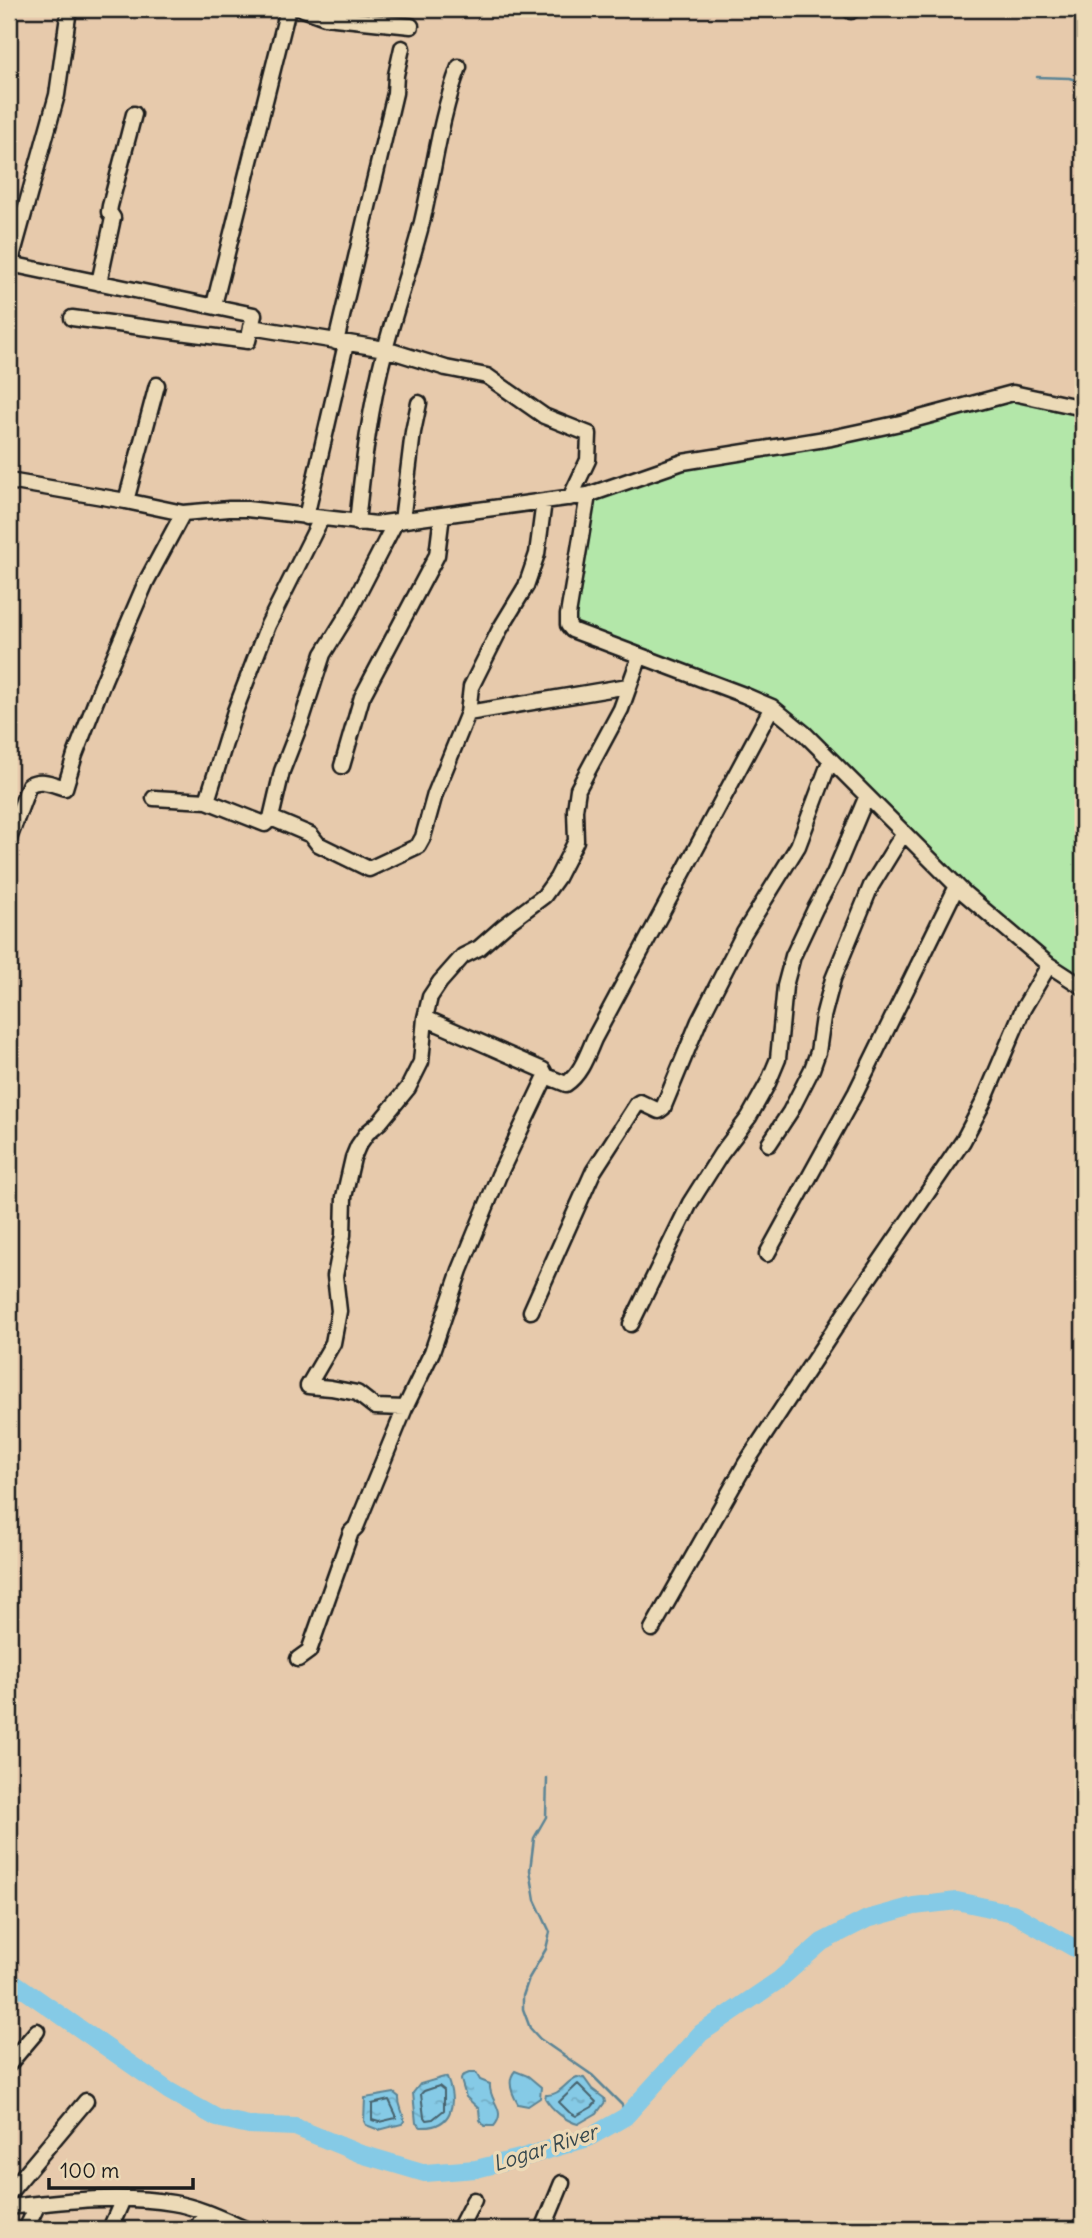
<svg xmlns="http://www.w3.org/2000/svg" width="1092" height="2238" viewBox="0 0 1092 2238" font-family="Delius,sans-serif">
<defs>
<pattern id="water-ripples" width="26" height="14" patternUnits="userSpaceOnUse" patternTransform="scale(1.75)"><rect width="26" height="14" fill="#85cae6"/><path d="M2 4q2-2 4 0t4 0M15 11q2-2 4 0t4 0" fill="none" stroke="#72adc5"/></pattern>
</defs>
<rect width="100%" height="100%" fill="#e7caac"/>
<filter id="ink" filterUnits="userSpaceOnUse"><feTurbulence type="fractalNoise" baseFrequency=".0143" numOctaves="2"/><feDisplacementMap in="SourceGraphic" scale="14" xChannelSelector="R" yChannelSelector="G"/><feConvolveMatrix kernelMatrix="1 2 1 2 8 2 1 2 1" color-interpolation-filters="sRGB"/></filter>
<g filter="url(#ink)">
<path fill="#b3e7a9" stroke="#688262" stroke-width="2" d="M1013 393 1083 408V987L1049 965 772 707 572 630 588 495 660 469Z"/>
<path fill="url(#water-ripples)" stroke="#5b8495" stroke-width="2" d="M515 2071 528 2076 541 2087 540 2098 528 2106 518 2104C512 2094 506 2081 515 2071Z
M469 2073H476L480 2080 490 2084C488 2101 508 2110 494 2126H484L480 2120 479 2109 466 2097 461 2080 462 2076Z
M444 2077 447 2078C457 2103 453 2128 421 2127L416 2123 413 2093 420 2084Z
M577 2077 584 2078 592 2089 604 2098 605 2102 597 2113 578 2124C566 2121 552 2110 545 2098L546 2095C560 2096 565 2082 577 2077Z
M394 2093 399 2097C398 2106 404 2112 404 2121L402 2124 379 2130 366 2125 364 2121 365 2098Z"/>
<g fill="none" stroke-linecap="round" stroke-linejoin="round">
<path stroke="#46626d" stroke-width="2" d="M578 2084 596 2102 592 2107 576 2116 569 2112 559 2102Z
M439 2086 444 2090V2110L433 2119 426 2120 424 2117 421 2094 424 2091Z
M389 2100 396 2115V2118L379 2122 372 2120V2104Z"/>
<path stroke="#5b8495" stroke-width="2.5" d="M1037 77 1069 78 1083 82
M547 1778 546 1817 534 1838 530 1870 535 1900 550 1932 546 1949 529 1978 523 1996V2009L530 2028 540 2039 592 2075 622 2105 625 2117"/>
<path stroke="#85cae6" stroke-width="18" d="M9 1979 169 2091 217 2118 249 2125 295 2127 361 2154 425 2173 476 2169 520 2158 588 2138 625 2117 701 2033 779 1980 822 1942 867 1919 914 1906 957 1901 1013 1913 1083 1953"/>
<g stroke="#1c1c1c" stroke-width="19">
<path id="minor" d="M69 9 57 95 10 264 254 315 248 341 72 318
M303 9 325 17 411 26
M851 11V9
M99 283 113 218 109 212 110 206 134 114
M214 305 288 9
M251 327 385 349 446 368 487 376 544 416 589 434 588 460 570 498
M336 342 395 93 396 75 402 48
M9 481 126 501 183 513 229 509H247L376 524 588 495 683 462 831 438 905 422 1013 393 1083 408
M588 495 568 615V625L572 630 744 695 772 707 804 733 964 893 1049 965 1083 987
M126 501 157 385
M306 517 346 344
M402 521 413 432 419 403
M357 523C363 465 370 406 385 350 396 307 411 265 422 222 434 171 440 117 459 67
M468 713 471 687 500 629 526 586 537 554 544 501
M342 766 362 697 437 555 442 515
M154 798 207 801 265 824 271 818 311 835 318 844 369 869 418 846 423 837 435 794 468 713 628 686
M207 801 235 711 268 625 321 519
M271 818 282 771 301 722 323 654 349 612 396 521
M9 839 29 785C41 778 52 784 65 788L75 755 104 680 146 582 183 513
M425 1018 543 1070 546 1076 566 1084C581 1074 587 1055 594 1039L772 707
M769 1144 790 1112 812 1069 818 1052 823 1017 833 979 871 886 903 834
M767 1254 856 1092 957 886
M531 1311 593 1172 637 1104 640 1102 659 1111 663 1108 699 1021 744 933 798 846 830 761
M631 1324 690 1203 721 1154 749 1117 768 1083 778 1059 785 986 793 956 815 909 834 874 866 798
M308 1386 333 1343 339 1311 335 1276 343 1235 344 1197 353 1158 358 1146 367 1133 380 1122 408 1088 421 1062 425 1018 430 997 440 982 463 956 479 948 504 926 544 896 557 878 576 841 575 810 578 789 621 709 640 656
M308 1386 331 1388 357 1393 375 1407 405 1408
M652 1629 746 1463 847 1310 963 1141 983 1103 1023 1009 1049 965
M298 1659 309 1651 351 1532 356 1527 405 1408 432 1352 460 1270 499 1175 546 1076
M9 2064 37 2031
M9 2193 86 2101
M9 2207C62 2201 119 2194 173 2203 198 2207 222 2219 245 2229
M26 2229 38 2204
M110 2229 123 2199
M197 2229 205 2212
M459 2229 474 2200
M543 2229 562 2183"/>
</g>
<use href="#minor" stroke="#ecdab7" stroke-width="14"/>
</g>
</g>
<g text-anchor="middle" stroke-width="7" stroke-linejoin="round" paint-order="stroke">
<g font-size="21" font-style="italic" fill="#36484e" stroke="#ecdab7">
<text transform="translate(545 2148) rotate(-18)" y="7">Logar River</text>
</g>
</g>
<rect width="1092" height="2238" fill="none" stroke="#ecdab7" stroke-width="35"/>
<rect x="18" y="18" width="1057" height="2203" fill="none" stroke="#1c1c1c" stroke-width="2.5" filter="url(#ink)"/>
<path d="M49 2178v10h144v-10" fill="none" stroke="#1c1c1c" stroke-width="3.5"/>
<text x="60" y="2178" font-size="21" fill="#1c1c1c" stroke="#ecdab7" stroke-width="5" paint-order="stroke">100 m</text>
</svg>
